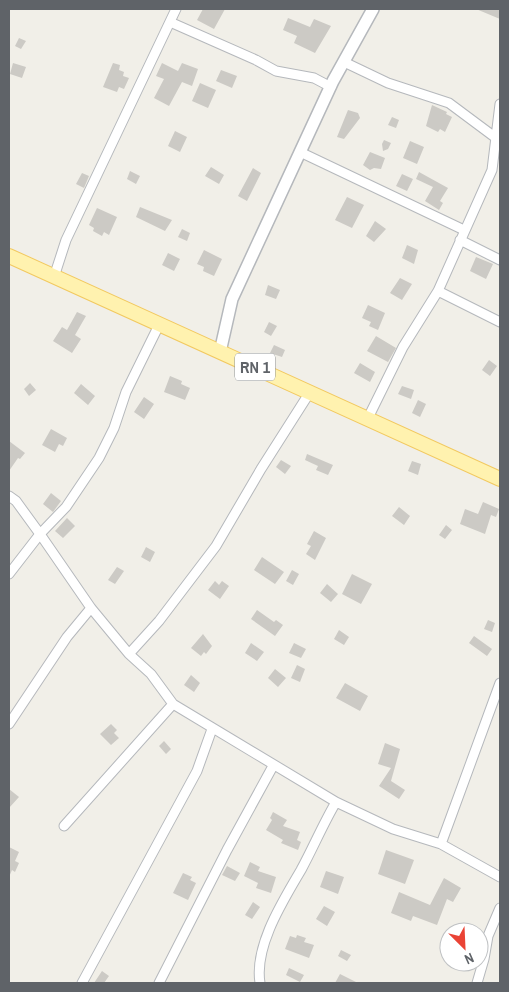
<svg xmlns="http://www.w3.org/2000/svg" width="509" height="992" viewBox="0 0 509 992" font-family="'Archivo Narrow',sans-serif">
<rect width="100%" height="100%" fill="#f1efe8"/>
<path fill="#cccac5" d="M203 9H225L214 29 197 20Z
M476 9H500V19Z
M288 18 310 27 314 19 331 26 315 53 294 43 297 36 283 30Z
M19 38 26 41 21 49 15 46Z
M13 63 26 67 22 78 10 74Z
M113 63 120 65 119 70 124 72 123 76 129 78 124 89 119 87 117 92 103 87Z
M162 63 178 71 182 63 198 69 192 86 182 82 169 106 154 98 164 79 156 76Z
M221 70 237 76 232 88 216 81Z
M200 83 216 90 208 108 192 101Z
M432 105 447 112 446 114 452 117 445 132 440 129 438 132 426 126Z
M348 110 358 113 360 118 344 139 337 137Z
M392 117 399 120 396 128 388 125Z
M175 131 187 137 180 152 168 146Z
M384 140 391 143 388 149 383 151 382 144Z
M410 141 424 147 417 164 403 158Z
M370 152 385 158 381 169 374 168 370 170 363 165Z
M211 167 224 175 219 184 205 176Z
M253 168 261 173 247 201 238 196Z
M130 171 140 176 136 184 127 179Z
M419 172 448 188 440 201 443 203 439 210 425 201 433 187 416 179Z
M82 173 89 176 84 188 76 184Z
M402 174 413 179 407 191 396 186Z
M347 197 364 205 352 228 335 220Z
M140 207 172 220 165 231 136 217Z
M97 208 117 217 109 235 104 232 102 236 93 231 94 228 89 225Z
M375 221 386 229 374 242 366 236Z
M182 229 190 233 187 241 178 237Z
M407 245 418 250 414 264 402 258Z
M204 250 222 259 214 276 203 271 204 267 197 264Z
M168 253 180 259 174 271 162 265Z
M476 257 493 264 486 279 470 271Z
M400 278 412 284 402 300 390 293Z
M268 285 280 290 276 299 265 295Z
M368 305 385 313 378 330 369 326 371 322 362 318Z
M77 312 86 316 75 335 81 339 72 353 53 341 62 327 67 330Z
M269 322 277 326 271 336 264 332Z
M376 336 396 348 388 362 367 351Z
M274 345 285 350 282 357 270 353Z
M489 360 497 366 490 376 482 370Z
M360 363 375 372 370 382 354 373Z
M170 376 182 381 181 384 190 388 185 400 164 392Z
M30 383 36 390 29 396 24 389Z
M81 384 95 396 88 405 74 393Z
M402 386 414 390 411 399 398 394Z
M144 397 154 404 144 419 134 412Z
M418 400 426 404 420 417 412 413Z
M51 429 67 438 63 446 59 444 55 452 42 445Z
M9 441 25 453 20 459 18 458 9 471Z
M307 454 333 465 328 475 316 470 318 466 305 460Z
M281 460 291 466 285 474 276 467Z
M412 461 421 464 418 475 408 471Z
M51 493 61 501 53 512 43 504Z
M483 502 499 509 496 517 491 515 485 534 460 524 465 509 478 514Z
M399 507 410 516 404 525 392 516Z
M67 518 75 526 63 538 55 531Z
M446 525 452 530 445 539 439 535Z
M314 531 326 538 315 560 306 554 311 546 307 544Z
M146 547 155 552 150 562 141 557Z
M262 557 284 572 275 584 254 570Z
M117 567 124 571 115 584 108 580Z
M292 570 299 574 293 585 286 581Z
M352 574 372 584 361 604 342 594Z
M215 581 219 585 222 581 229 586 220 599 208 590Z
M327 584 338 594 331 602 320 593Z
M257 610 274 622 276 620 283 625 275 636 251 619Z
M488 620 495 623 492 632 484 629Z
M339 630 349 637 344 645 334 639Z
M203 634 212 646 206 654 204 652 201 656 191 648Z
M474 636 492 649 487 656 469 643Z
M251 643 264 652 257 661 245 653Z
M294 643 306 649 301 658 289 653Z
M297 665 305 669 300 682 291 678Z
M275 669 286 678 278 687 268 678Z
M191 675 200 683 194 692 184 685Z
M345 683 368 696 360 711 336 698Z
M111 724 117 730 114 733 119 738 111 745 100 734Z
M164 741 171 749 166 754 159 746Z
M385 743 400 749 391 781 405 790 399 799 379 786 391 768 378 764Z
M9 789 19 797 9 808Z
M273 812 287 820 283 826 300 832 297 840 301 842 298 850 281 843 283 840 266 830 272 820 270 818Z
M9 847 19 852 15 861 19 863 15 872 12 870 9 877Z
M386 850 414 860 405 884 378 874Z
M250 862 260 867 258 871 276 877 271 893 256 888 258 883 244 876Z
M227 866 240 873 235 881 222 875Z
M326 871 344 877 338 894 320 887Z
M183 873 192 877 190 880 196 883 188 900 173 893Z
M444 878 461 888 453 902 447 899 437 925 413 916 411 921 391 913 399 892 430 905Z
M253 902 260 907 252 919 245 915Z
M324 906 335 912 327 926 316 919Z
M297 935 306 938 304 942 314 945 309 958 285 949 290 936 296 938Z
M341 950 351 955 347 961 338 956Z
M289 968 304 975 300 982 286 975Z
M102 971 109 976 104 983H94Z
M340 974 358 983H335Z"/>
<g fill="none" stroke-linecap="round" stroke-linejoin="round">
<g stroke="#b5b8bc" stroke-width="11">
<path id="minor" d="M170 22 256 60 276 71 314 78 331 87
M344 62 388 83 449 103 500 141
M300 152 464 230
M460 240 500 260
M54 277 66 240 176 9
M438 291 500 322
M368 418 403 347 438 291 492 170 500 104
M9 496 16 501 40 534 91 608 129 654 151 674 173 704 336 802 393 829 441 844 500 877
M9 574 40 534 66 507 99 458 114 428 126 392 159 325
M129 654 159 621 216 546 261 469 310 392
M9 724 67 637 91 608
M64 826 173 704
M441 844 500 683
M82 983 197 771 212 729
M159 983 227 850 273 766
M260 983C254 946 283 901 301 870 313 848 323 824 336 802
M477 983 484 959 488 936 500 908"/>
</g>
<g stroke="#b5b8bc" stroke-width="14">
<path id="tertiary" d="M220 352 232 299 333 81 373 9"/>
</g>
<g stroke="#f2c960" stroke-width="16">
<path id="primary" d="M9 256 500 479"/>
</g>
<use href="#minor" stroke="#fff" stroke-width="9"/>
<use href="#tertiary" stroke="#fff" stroke-width="11"/>
<use href="#primary" stroke="#fff2af" stroke-width="14"/>
</g>
<g text-anchor="middle" stroke-width="5" stroke-linejoin="round" paint-order="stroke">
<rect fill="#fff" stroke="#8f9295" stroke-width="1" x="235" y="353.5" width="40" height="27" rx="4"/>
<g font-size="16" font-weight="bold" fill="#5f6368">
<text x="255" y="373">RN 1</text>
</g>
</g>
<rect width="509" height="992" fill="none" stroke="#5f6368" stroke-width="20"/>
<g transform="translate(464 947) rotate(156)"><circle r="24" fill="#ffffff" stroke="#bfc1c3"/>
<path d="M0-4L9 19L0 12L-9 19Z" fill="#ea4335"/>
<text y="-8" font-size="14" font-weight="bold" text-anchor="middle" fill="#5f6368">N</text>
</g>
</svg>
